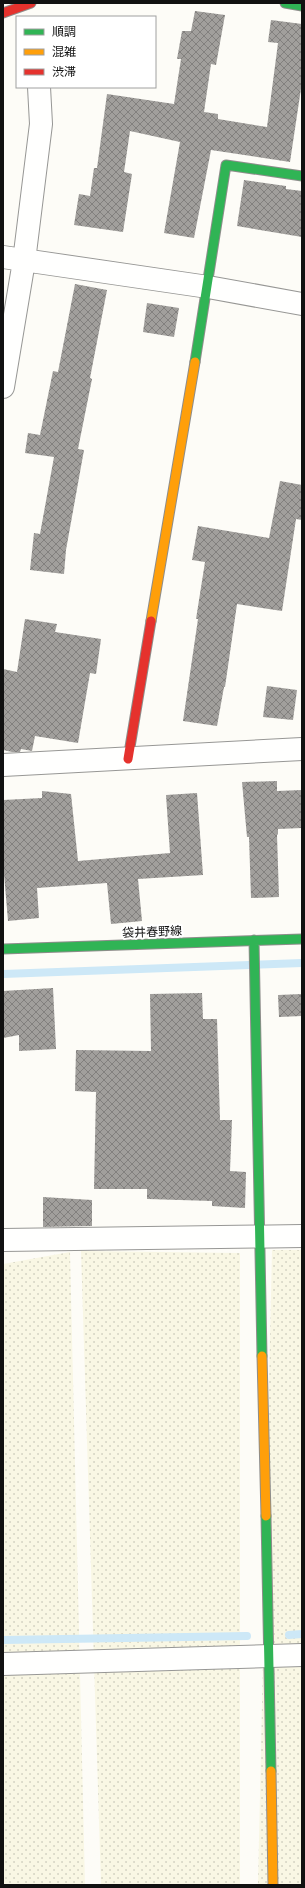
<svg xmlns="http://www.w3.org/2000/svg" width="305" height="1888" viewBox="0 0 305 1888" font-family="Bitter,'Noto Sans JP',serif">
<defs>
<pattern id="farmland-dots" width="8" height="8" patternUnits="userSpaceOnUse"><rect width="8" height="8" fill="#f9f7e4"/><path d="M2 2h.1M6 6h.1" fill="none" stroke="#d4d3c3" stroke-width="1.8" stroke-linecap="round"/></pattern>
<pattern id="building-cross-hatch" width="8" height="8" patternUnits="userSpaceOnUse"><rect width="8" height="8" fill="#a19f9c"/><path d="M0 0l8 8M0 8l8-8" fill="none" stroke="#82807e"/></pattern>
</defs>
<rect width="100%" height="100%" fill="#fdfcf7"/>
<path fill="url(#farmland-dots)" d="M272 1250H302V1885H258Z
M81 1251 240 1253V1885H101Z
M70 1252 85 1885H3V1264Z"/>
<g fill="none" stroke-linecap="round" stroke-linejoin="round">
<path stroke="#cde8f7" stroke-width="8" d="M3 974 302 963
M289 1635 302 1634
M3 1640 247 1636"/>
</g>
<path fill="url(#building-cross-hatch)" d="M195 11 225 15 216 65 211 64 204 112 218 114V119L267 127 278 43 268 42 271 20 302 24V82L290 162 211 150 194 238 164 233 180 142 130 131 124 172 132 174 123 232 74 225 79 194 90 196 94 168H97L107 94 174 104 181 59H177L182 31H191Z
M244 180 286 186V189L302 191V237L237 226Z
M75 284 107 290 90 378 92 379 78 449 84 450 66 550 64 574 30 570 34 533 40 534 54 457 25 453 28 433 40 435 53 371 58 372Z
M147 303 179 308 174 337 143 332Z
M280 481 302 485V520L296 519 282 611 237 604 225 687H224L217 726 183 721 198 619H196L205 562 192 560 198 526 269 538Z
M25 619 57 624 55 632 101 639 96 674 90 673 78 743 35 736 32 751 21 749 20 752H12L3 750V669L17 672Z
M267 686 297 690 293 720 263 717Z
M277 781V791L302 790V828L278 829V834L277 835 279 897 251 898 249 837H247L242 782Z
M42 791 71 794 78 861 170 853 166 795 197 793 203 875 138 879 142 921 111 924 107 883 37 888 39 918 8 921 3 862V800L42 798Z
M53 988 56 1049 19 1051V1035L3 1038V991Z
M202 993 203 1019H217L220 1120H232L230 1171 246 1172 245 1208 212 1206V1201L147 1199V1189H94L96 1092 75 1091 76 1050 151 1051 150 994Z
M302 994V1016L279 1017 278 995Z
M43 1197 92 1200V1226L43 1227Z"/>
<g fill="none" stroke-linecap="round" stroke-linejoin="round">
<g stroke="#979795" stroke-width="24">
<path id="street" d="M3 257 208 287 302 304
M3 387 24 261 41 124 39 87
M3 765 302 749
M3 1240 302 1236
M3 1664 302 1655"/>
</g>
<g stroke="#8e8d8b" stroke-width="11">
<path id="fast" d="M285 3 302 6
M195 362 226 165 302 176
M254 940 262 1356
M3 949 302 939
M266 1516 271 1771"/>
</g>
<g stroke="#8e8d8b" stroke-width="11">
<path id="slow" d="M151 621 195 362
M262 1356 266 1516
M271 1771 273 1885"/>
</g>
<g stroke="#8e8d8b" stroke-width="11">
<path id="jam" d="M3 13 31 3
M128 759 151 621"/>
</g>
<use href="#street" stroke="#fffffe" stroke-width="22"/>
<use href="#fast" stroke="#30b455" stroke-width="9"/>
<use href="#slow" stroke="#ff9f0a" stroke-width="9"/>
<use href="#jam" stroke="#e5322d" stroke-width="9"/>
</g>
<g text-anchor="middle" stroke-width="4" stroke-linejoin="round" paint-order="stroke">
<g font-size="12" fill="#111" stroke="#fff">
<text transform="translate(152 932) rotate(-2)" y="4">袋井春野線</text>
</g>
</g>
<rect width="305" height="1888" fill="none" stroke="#111111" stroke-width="8"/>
<rect x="16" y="16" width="140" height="72" fill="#ffffff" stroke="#a0a0a0"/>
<rect x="24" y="29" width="20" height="6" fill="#30b455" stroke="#a0a0a0"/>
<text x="52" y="36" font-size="12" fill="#111111">順調</text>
<rect x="24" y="49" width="20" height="6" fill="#ff9f0a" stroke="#a0a0a0"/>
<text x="52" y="56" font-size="12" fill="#111111">混雑</text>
<rect x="24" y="69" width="20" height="6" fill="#e5322d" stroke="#a0a0a0"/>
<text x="52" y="76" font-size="12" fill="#111111">渋滞</text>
</svg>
